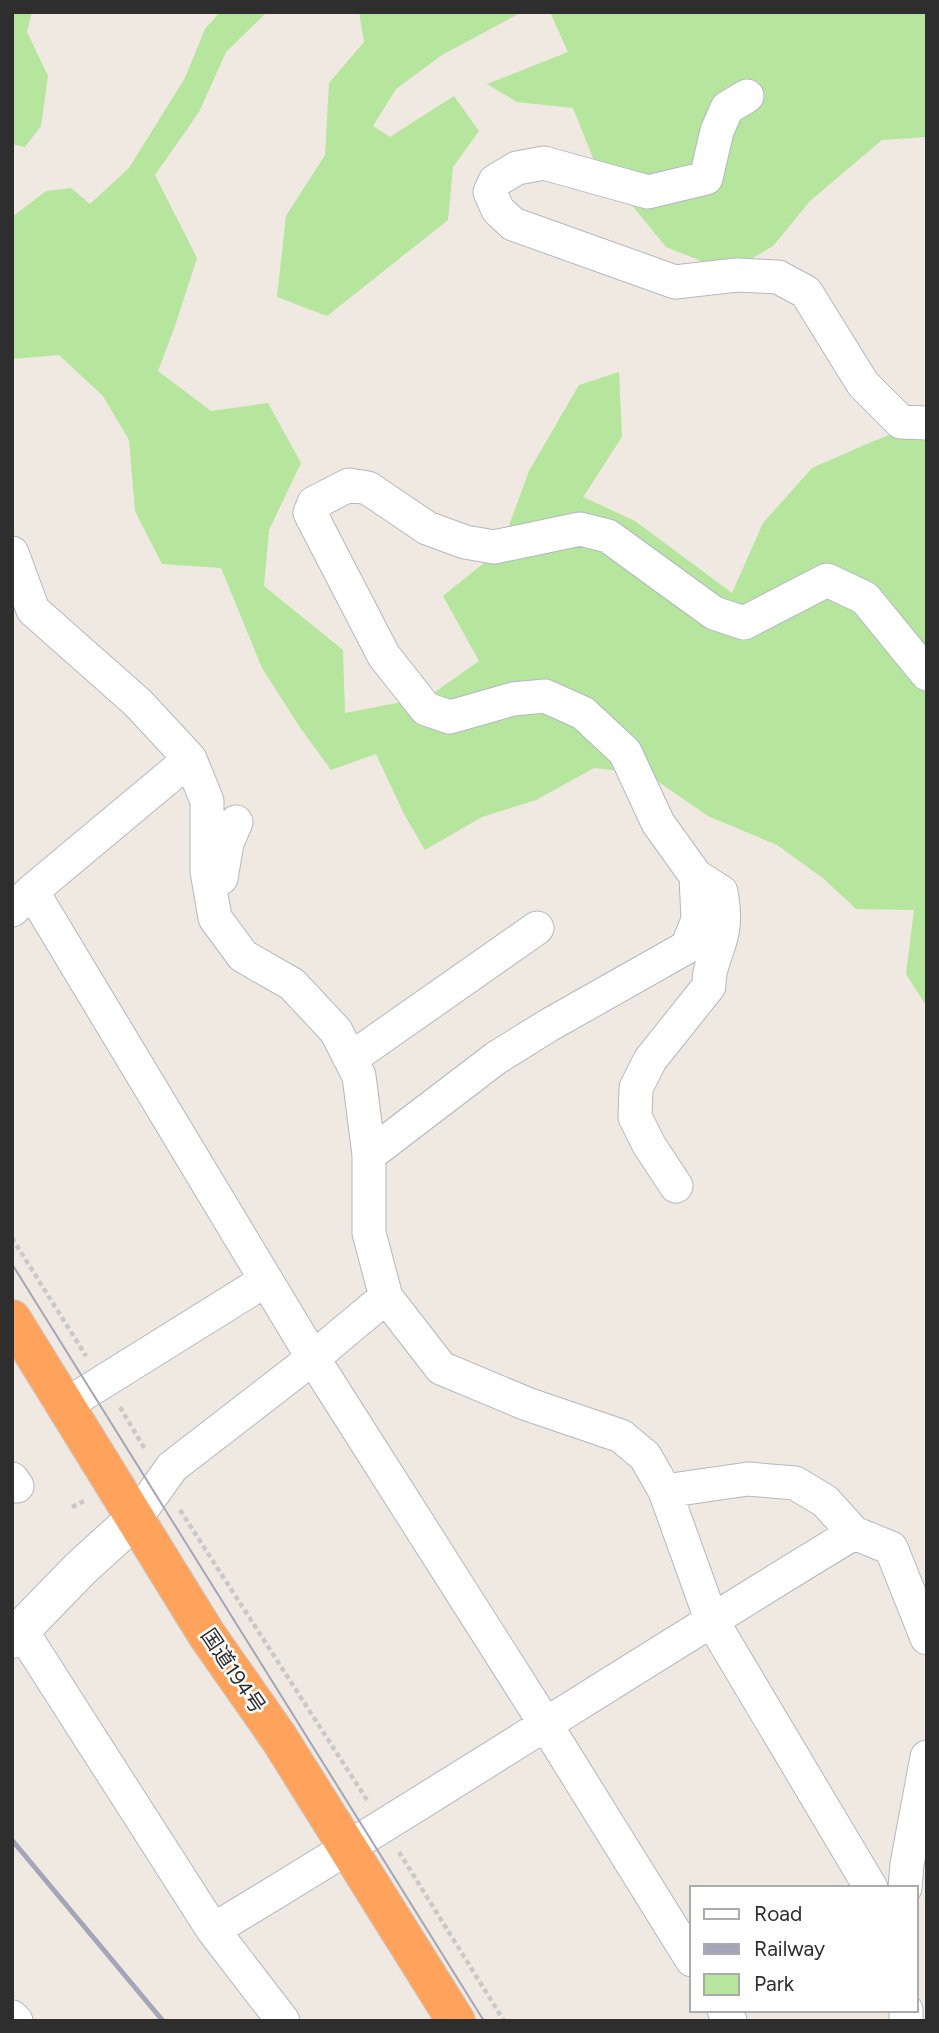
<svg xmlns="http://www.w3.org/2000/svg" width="939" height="2033" viewBox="0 0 939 2033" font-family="Figtree,'Noto Sans JP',sans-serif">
<rect width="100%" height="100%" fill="#efe9e1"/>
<path fill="#b6e59e" d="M12 12H32L27 32 48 76 41 126 25 147 12 144Z
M220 12H267L226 52 199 112 155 175 197 258 175 326 158 371 211 411 268 403 301 463 269 530 264 586 343 650 345 713 428 697 479 661 443 596 500 550 529 471 579 385 619 372 622 437 583 497 635 521 732 593 763 523 812 468 869 443 927 420V1007L906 974 914 910 856 909 824 879 777 845 708 816 647 774 594 768 536 800 482 817 425 850 404 814 376 754 331 770 299 726 262 668 221 568 162 564 135 511 129 440 103 396 59 355 12 359V217L46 191 71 188 90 204 129 168 185 78 205 29Z
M359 12H522L442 55 396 89 373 126 390 137 454 96 479 131 453 167 448 220 327 316 277 297 286 216 325 155 329 83 364 42Z
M550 12H927V137L882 140 810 201 773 246 729 272 666 247 593 158 573 108 517 102 487 84 568 52Z"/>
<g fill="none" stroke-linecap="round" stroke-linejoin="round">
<g stroke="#b4b7c1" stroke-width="35">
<path id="street" d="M747 96 727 108 717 131 706 178 648 192 544 163 517 168 495 181 490 192 498 210 513 224 675 282 737 275 778 277 806 292 863 384 901 422 927 423
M12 553 33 610 138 703 190 759 207 801V871L215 918 243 956 292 984 336 1031 359 1076 369 1155V1233L386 1297 441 1368 527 1404 621 1436 645 1456 665 1491 748 1479 795 1483 825 1501 854 1533 891 1548 927 1638
M221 878 227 843 236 822
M32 891 313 1358 546 1725 692 1960
M12 910 32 891 190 759
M349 1057 363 1050 537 928
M369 1155 496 1058 549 1025 687 947 698 920 696 876 658 823 625 752 583 713 545 696 513 699 450 717 426 709 384 656 310 513 314 503 349 485 368 488 427 528 465 542 494 547 580 529 608 536 714 613 744 623 827 580 865 598 927 674
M676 1186 649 1145 635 1117 636 1088 650 1060 709 986C708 968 717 954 721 937 725 922 724 907 721 892L696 876
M64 1406 266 1280
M12 1479 17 1486
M665 1491 711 1619 871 1888
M135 1519 172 1467 313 1358 386 1297
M21 1630 213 1930 283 2021
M905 1888 907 1864 927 1757
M213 1930C428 1801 639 1663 854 1533
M724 2010 730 2021
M906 2010V2021
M12 2017 16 2021"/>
</g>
<g stroke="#b4b7c1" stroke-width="40">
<path id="secondary" d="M12 1639 81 1568 135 1519"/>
</g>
<g stroke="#c9c9c9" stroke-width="40">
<path id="highway" d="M12 1319 207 1635 279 1738 456 2021"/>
</g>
<path stroke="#c9c9c9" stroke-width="4.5" stroke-dasharray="5 3.5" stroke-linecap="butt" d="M12 1238 86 1356
M120 1407 146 1451
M72 1507 84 1501
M180 1510 367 1800
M399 1852 504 2021"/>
<use href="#street" stroke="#fff" stroke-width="33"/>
<use href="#secondary" stroke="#fff" stroke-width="38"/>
<use href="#highway" stroke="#ffa35c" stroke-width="38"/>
<path stroke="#a3a6b8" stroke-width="2" d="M12 1264 484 2021"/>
<path stroke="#a3a6b8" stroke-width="5" d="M12 1840 163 2021"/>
</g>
<g text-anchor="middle" stroke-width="5" stroke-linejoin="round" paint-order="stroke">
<g font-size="21" fill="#2e2e2e" stroke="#fff">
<text transform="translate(233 1671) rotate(56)" y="7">国道194号</text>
</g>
</g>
<rect width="939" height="2033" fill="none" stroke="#2e2e2e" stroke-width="28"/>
<rect x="690" y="1886" width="228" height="126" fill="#ffffff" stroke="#ababab" stroke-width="2"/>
<rect x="704" y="1909" width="35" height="10" fill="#ffffff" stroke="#ababab" stroke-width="2"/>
<text x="754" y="1921" font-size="21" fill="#2e2e2e">Road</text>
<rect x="704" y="1944" width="35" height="10" fill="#a3a6b8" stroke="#ababab" stroke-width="2"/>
<text x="754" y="1956" font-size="21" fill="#2e2e2e">Railway</text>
<rect x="704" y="1974" width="35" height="21" fill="#b6e59e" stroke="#ababab" stroke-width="2"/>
<text x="754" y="1991" font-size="21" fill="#2e2e2e">Park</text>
</svg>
